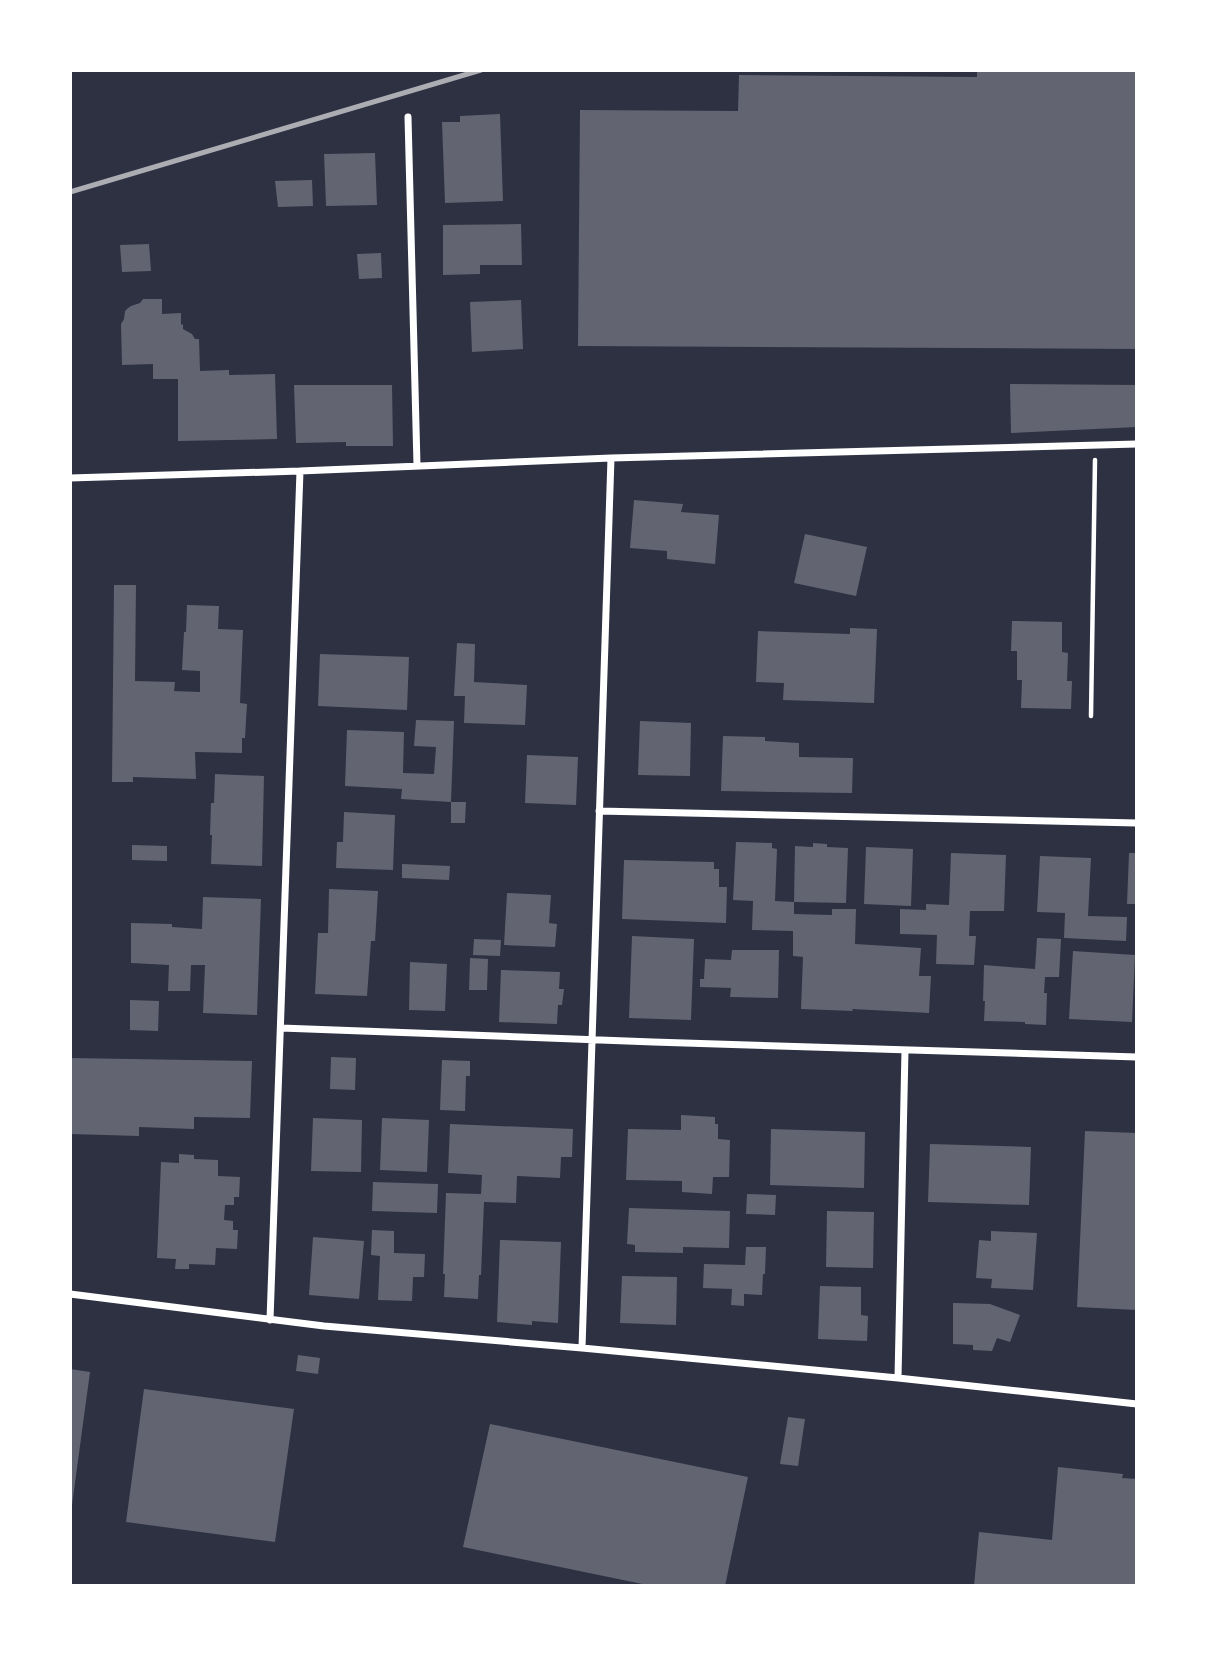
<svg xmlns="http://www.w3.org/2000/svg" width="1207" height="1656" viewBox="0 0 1207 1656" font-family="'Alegreya Sans',sans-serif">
<rect width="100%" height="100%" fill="#2d3142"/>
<path fill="#626471" d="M977 70H1137V349L578 346 580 110 738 111 739 75 977 77Z
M500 114 503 201 445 203 442 122H460V116Z
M375 153 377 205 326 206 324 154Z
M312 180 313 206 278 207 275 181Z
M521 224 522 265H480V274L443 275V225Z
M149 244 151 271 122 272 120 245Z
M381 253 382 278 359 279 357 254Z
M143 299H162V314L181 313V325L183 324V329L192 334 195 339H199L200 371 229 370V375L275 374 277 439 178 441V379H153V364L122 365 121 324 124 319 125 311 128 308 131 306 140 303Z
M521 300 523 349 472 352 470 302Z
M1010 384 1137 385V427L1011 433Z
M294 385H392L393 446H346V442L296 443Z
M634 500 683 504 681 512 719 515 715 564 667 559V551L630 548Z
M805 534 867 547 856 596 794 583Z
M114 585H136L135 681 175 682 174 691 200 692V671L182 670 184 632H186L187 605 219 606 218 629 243 630 240 703 247 704 245 738H242V753L195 752 196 779 133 777V782H112Z
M1012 621 1062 622V652L1068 653 1067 681H1072L1071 709 1021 708 1022 680H1017V651H1011Z
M850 628 877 629 874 703 783 700 784 683 756 682 758 631 850 634Z
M457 643 475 644 474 682 527 685 525 725 464 723 465 696H454Z
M320 654 409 657 407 710 318 706Z
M416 720 454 721 451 802 401 799 402 789 345 786 347 730 404 732 403 773 434 774 436 747 414 746Z
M640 721 691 723 690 776 638 775Z
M723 736 765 737V741L799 743V757L853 758 852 793 721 791Z
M527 755 578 757 576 805 525 803Z
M215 774 264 776 262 866 211 864 212 835H210L211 803H214Z
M451 802H466L465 823H451Z
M344 812 395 815 393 870 336 868 337 842H343Z
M736 842 772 843V848L777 849 775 901 794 902 795 846 813 847V843L827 844V847L848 848 846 903 794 902V914L832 915V909H856L855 944 921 948 919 976H931L929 1013 852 1009 853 1011 801 1009 803 957 793 956V931L752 930 753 901 733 900Z
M132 845 167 846V861L132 860Z
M866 847 913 849 911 906 864 904Z
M951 853 1006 855 1004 911H970L969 936H976L974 965 936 964 937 935 900 934V909L926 910V904L949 905Z
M1129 853H1137V904H1127Z
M1040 856 1091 858 1088 916 1127 917 1126 941 1064 938 1065 913 1037 912Z
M624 860 714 862V869H719V887H727L726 923 622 919Z
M402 864 450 866 449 880 402 878Z
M329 889 378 891 375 941H371L367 996 315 994 318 933H328Z
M507 893 551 895 549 923 557 924 555 947 504 945Z
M203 897 261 899 257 1015 203 1013 205 965H191L190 991H168L169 965 131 963V923L172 924V927L202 929Z
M632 936 694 939 691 1020 629 1018Z
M1037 938 1061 939 1059 977H1045L1044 993H1047L1046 1025 1025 1024V1022L984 1021 985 1001H983L984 965 1035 969Z
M474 939 501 940 500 956 473 955Z
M732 950H779L778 998 730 997 731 988 700 987V979H704L705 959 731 960Z
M1073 951 1135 955 1132 1022 1069 1019Z
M470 958 488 959 487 990H469Z
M410 962 447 964 445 1011 409 1010Z
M501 970 560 972 559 989H564L562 1005H558L557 1024 499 1022Z
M130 1000 159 1001 158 1031 130 1030Z
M331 1057 356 1058 355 1090 330 1089Z
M70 1058 252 1061 250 1118 194 1117V1129L139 1127V1136L70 1134Z
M442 1060 470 1061V1076H466L465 1111 440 1110Z
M681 1115 715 1117V1124H718V1139L730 1140 729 1177H713L712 1194 682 1192V1181L626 1180 628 1129 681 1130Z
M313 1118 362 1120 361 1172 311 1171Z
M382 1118 429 1120 427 1172 380 1170Z
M450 1124 573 1129 572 1157H561L560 1178 517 1176 516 1203 484 1202 481 1275H479L478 1299 444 1297 445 1274H443L446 1193 481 1194 482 1175 448 1173Z
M771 1129 865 1132 864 1188 770 1185Z
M1085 1131 1137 1133V1310L1077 1307Z
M930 1144 1031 1147 1029 1205 928 1202Z
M179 1154 194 1155V1159L218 1160V1176L240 1177 239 1197H234V1205H225L224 1220 233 1221V1230H238L237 1249 216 1248 215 1265 189 1264V1269H175L176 1259 157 1258 161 1162 179 1163Z
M373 1182 438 1184 437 1213 372 1211Z
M747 1194 776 1195 775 1215 746 1214Z
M629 1208 730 1211 729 1248 683 1247V1253L635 1252V1245L627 1244Z
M827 1211 874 1212 873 1268 826 1267Z
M372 1230 394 1231V1253L425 1254 424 1277H413L412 1301 378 1300 380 1256 371 1255Z
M991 1231 1037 1233 1033 1290 991 1288 992 1279 976 1278 979 1240 991 1241Z
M313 1237 364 1241 359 1299 309 1295Z
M500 1240 561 1242 558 1323 532 1321V1325L497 1322Z
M746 1247H766L765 1274H763L762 1295 744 1294V1306L731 1305 732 1289 703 1288 704 1264 745 1265Z
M622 1276 677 1277 676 1325 620 1323Z
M820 1286 861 1287V1315L868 1316 867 1341 818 1339Z
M953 1303 990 1304 1020 1315 1010 1342 997 1338 992 1351 973 1350V1345L953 1344Z
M298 1355 320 1358 318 1374 296 1371Z
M70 1369 90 1372 72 1505H70Z
M144 1389 294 1409 275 1542 126 1522Z
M788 1417 805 1419 798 1466 780 1464Z
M490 1424 748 1477 725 1586H652L463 1547Z
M1058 1467 1123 1474 1122 1478 1137 1479V1586H974L979 1532 1052 1540Z"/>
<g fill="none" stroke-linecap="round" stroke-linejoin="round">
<path stroke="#fff" stroke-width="4.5" d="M1091 716 1095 460"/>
<path stroke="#fff" stroke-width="7" d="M408 117 417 465
M70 478 300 471 611 458 1137 444
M599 811 1137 823
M281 1028 653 1042 1137 1057
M70 1294 324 1326 582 1348 898 1378 1137 1404
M270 1320 300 471
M582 1348 611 458
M898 1378 905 1050"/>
<path stroke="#abadb3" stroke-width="5" d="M70 192 481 70"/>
</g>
<rect width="1207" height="1656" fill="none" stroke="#ffffff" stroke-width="144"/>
</svg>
